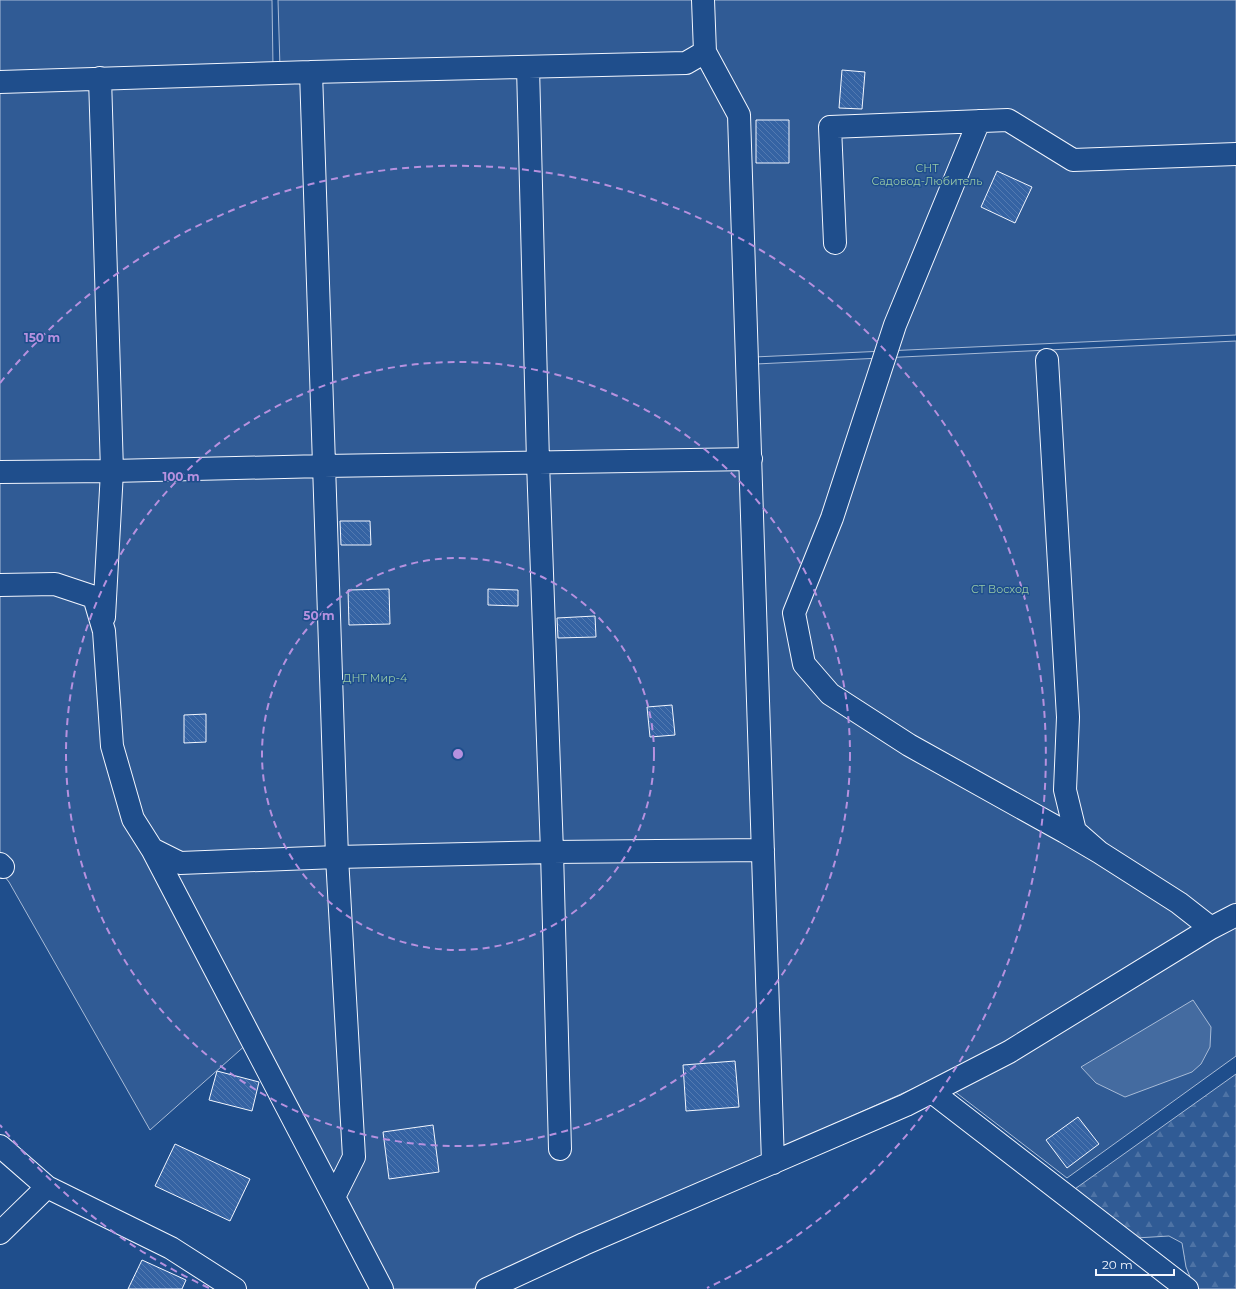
<svg xmlns="http://www.w3.org/2000/svg" width="1236" height="1289" viewBox="0 0 1236 1289" font-family="Montserrat,sans-serif">
<defs>
<pattern id="forest-firs" width="22" height="20" patternUnits="userSpaceOnUse"><rect width="22" height="20" fill="#305b95"/><path d="M5 1l3.5 6h-7zM16 11l3.5 6h-7z" fill="#4e73a5"/></pattern>
<pattern id="building-back-hatch" width="6" height="6" patternUnits="userSpaceOnUse"><rect width="6" height="6" fill="#3563a3"/><path d="M-1 5l2 2M0 0l6 6M5-1l2 2" fill="none" stroke="#537ab1"/></pattern>
</defs>
<rect width="100%" height="100%" fill="#1f4e8c"/>
<path fill="#305b95" stroke="#a8bbd7" d="M0 0H272L273 67 0 78Z
M278 0H697L699 48 684 57 280 68Z
M709 0H1236V335L754 357 745 112 712 48Z
M704 68 733 117 766 1158 473 1289H392L257 1035 150 1130 9 882 0 871V87Z
M1236 341V1056L1067 1178 937 1078 780 1148 756 364Z"/>
<path fill="url(#forest-firs)" stroke="#a8bbd7" d="M1236 1074V1289H1195L1186 1267 1182 1243 1169 1236 1136 1238 1058 1201Z"/>
<path fill="#446ba0" stroke="#a8bbd7" d="M1193 1000 1211 1027 1210 1047 1201 1064 1192 1072 1125 1097 1096 1083 1081 1067Z"/>
<path fill="url(#building-back-hatch)" stroke="#f2f6ff" d="M842 70 865 72 862 109 839 108Z
M756 120H789V163H756Z
M997 171 1032 187 1015 223 981 207Z
M340 521H370L371 545H341Z
M389 589 390 624 349 625 348 590Z
M488 589 518 590V606L488 605Z
M595 616 596 637 558 638 557 618Z
M672 705 675 735 650 737 647 707Z
M206 714V742L184 743V715Z
M735 1061 739 1107 686 1111 683 1065Z
M217 1071 259 1082 252 1111 209 1100Z
M1078 1117 1099 1144 1067 1168 1046 1140Z
M433 1125 439 1172 389 1179 383 1132Z
M175 1144 250 1179 230 1221 155 1186Z
M142 1260 186 1280 182 1289H128Z"/>
<g fill="none" stroke-linecap="round" stroke-linejoin="round">
<g stroke="#f2f6ff" stroke-width="24">
<path id="minor" d="M705 52 739 115 773 1163
M528 67 538 462 552 852 560 1149
M311 72 337 857 354 1157 334 1197
M100 78 112 471 104 617
M0 82 311 72 686 63 705 52 703 0
M979 121 895 325 832 518 794 613 804 664 830 694 909 745 1065 832 1099 852
M835 243 830 127 1008 120 1073 160 1236 154
M1047 360 1068 717 1065 790 1075 831 1099 852 1179 903 1211 928
M0 472 112 471 324 466 751 459
M0 585 55 584 94 597 104 631 112 746 133 819 152 849 180 863 337 857 552 852 763 850
M152 849 382 1289
M0 864 3 867
M932 1092 1187 1289
M0 1146 47 1187 171 1248 235 1289
M0 1233 47 1187
M487 1289 584 1244 906 1105 1009 1052 1211 928 1236 915"/>
</g>
<use href="#minor" stroke="#1f4e8c" stroke-width="22"/>
</g>
<g fill="none" stroke="#b691df" stroke-width="2" stroke-dasharray="7 5">
<circle cx="458" cy="754" r="196"/>
<circle cx="458" cy="754" r="392"/>
<path d="M209 1288A589 589 0 0 1 0 1125M0 383A589 589 0 1 1 707 1288"/>
</g>
<g text-anchor="middle" stroke-width="3" stroke-linejoin="round" paint-order="stroke">
<g font-size="11" fill="#97c8a6" stroke="#1f4e8c">
<text x="927" y="172">СНТ<tspan x="927" dy="13">Садовод-Любитель</tspan></text>
<text x="1000" y="593">СТ Восход</text>
<text x="375" y="682">ДНТ Мир-4</text>
</g>
</g>
<circle cx="458" cy="754" r="6" fill="#b691df" stroke="#1f4e8c" stroke-width="2"/>
<g font-size="12" text-anchor="middle" font-weight="bold" fill="#b691df" stroke="#1f4e8c" stroke-width="3" stroke-linejoin="round" paint-order="stroke">
<text x="42" y="342">150 m</text>
<text x="181" y="481">100 m</text>
<text x="319" y="620">50 m</text>
</g>
<path d="M1096 1269v6h78v-6" fill="none" stroke="#f2f6ff" stroke-width="2"/>
<text x="1102" y="1269" font-size="12" fill="#f2f6ff" stroke="#1f4e8c" stroke-width="3" paint-order="stroke">20 m</text>
</svg>
